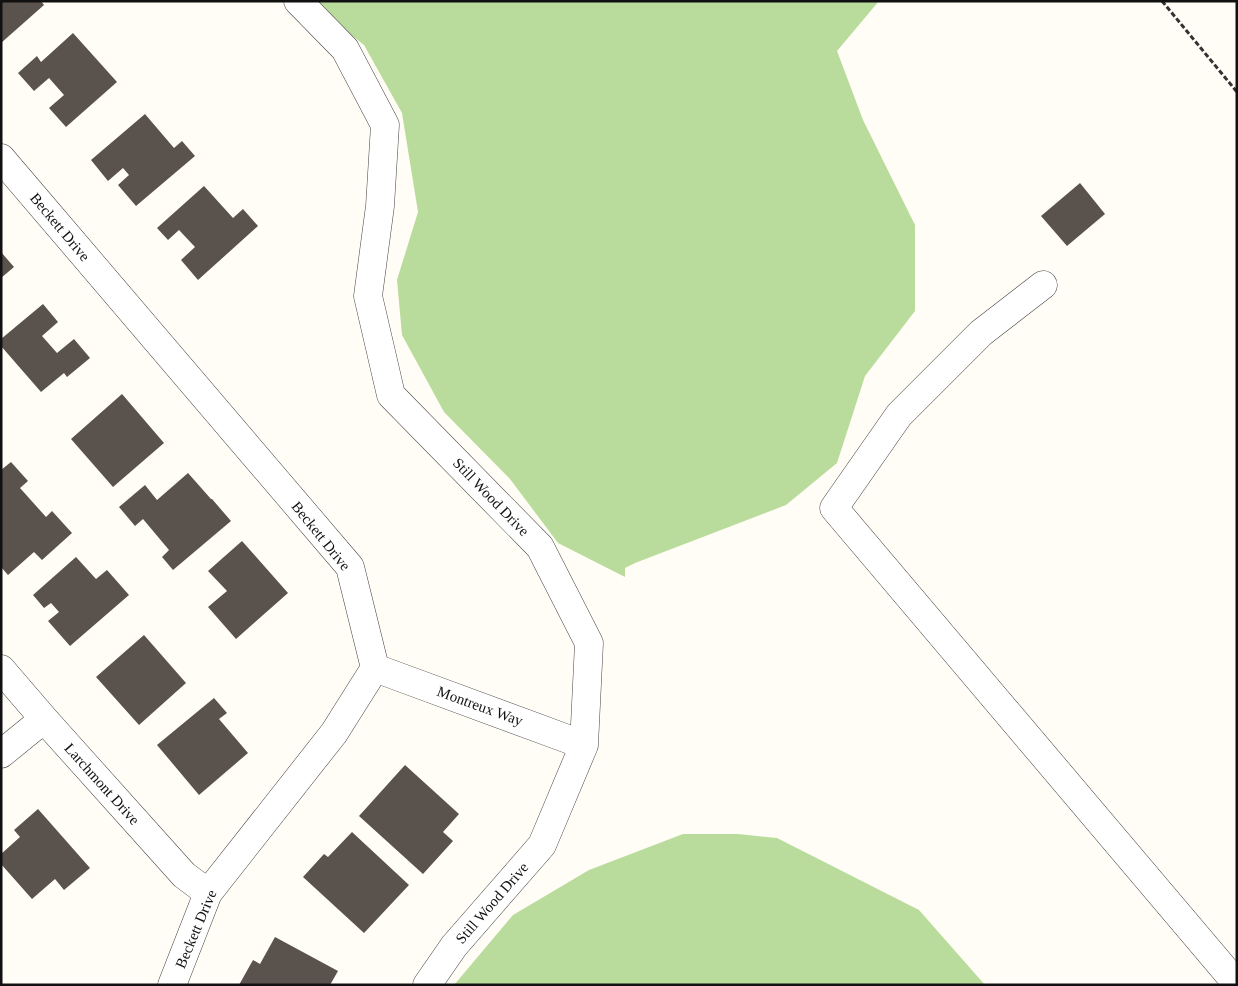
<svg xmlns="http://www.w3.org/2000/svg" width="1238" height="986" viewBox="0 0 1238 986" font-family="Georgia,serif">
<rect width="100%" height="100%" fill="#fffdf5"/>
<path fill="#b9dc9c" d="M309 1H879L837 51 863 120 915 225V311L865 376 837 463 786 505 635 563 625 568V577L558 543 510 479 444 412 402 335 397 280 418 212 402 113 364 45Z
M683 834H738L777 838 919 910 985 985H454L513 915 589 870Z"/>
<path fill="#5a524d" d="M1 1H41L44 5 1 43Z
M73 33 117 82 66 127 49 108 64 95 49 78 34 91 18 73 37 56 41 62Z
M145 114 174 148 182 141 195 156 136 206 118 185 129 175 123 168 108 181 91 160Z
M1080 183 1105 214 1067 246 1041 216Z
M204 186 233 218 243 209 258 226 198 280 181 260 195 247 179 230 168 240 157 228Z
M1 252 14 267 1 278Z
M43 304 58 322 42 336 57 353 74 339 90 358 67 377 64 373 41 392 1 346V339Z
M122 394 164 443 113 487 71 439Z
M11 462 28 481 20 488 46 517 52 511 72 533 42 560 34 552 8 575 1 567V470Z
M188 473 211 499H212L231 521 173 570 162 557 169 550 143 519 135 526 119 507 145 485 157 500Z
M242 541 288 593 236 639 208 607 227 591 208 571Z
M76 557 96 579 107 570 129 595 70 646 48 621 59 612 51 603 44 608 33 595Z
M144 635 186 683 139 725 96 677Z
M214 698 227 713 219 719 248 753 199 795 157 745Z
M405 765 459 814 443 832 453 841 423 874 359 816Z
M38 809 90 868 64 890 55 879 32 899 1 864V854L20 837 14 830Z
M352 832 409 885 364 933 303 877 324 854 328 857Z
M275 937 338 971 330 985H239L253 960 260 964Z"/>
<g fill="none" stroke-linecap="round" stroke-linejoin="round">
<g stroke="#444" stroke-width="29">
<path id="minor" d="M298 1 345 49 385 125 380 206 368 296 391 395 540 547 589 643 584 745 542 845 454 946 427 985
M1 158 350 567 375 668 334 733 208 893 172 985
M1043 285 981 333 899 415 834 508 1237 984
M375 668 584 745
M1 669 44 719 184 875 208 893
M1 754 44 719"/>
</g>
<path stroke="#333" stroke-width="3" stroke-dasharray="5 2.5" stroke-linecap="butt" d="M1162 1 1237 92"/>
<use href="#minor" stroke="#fff" stroke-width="28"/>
</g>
<g text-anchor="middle" stroke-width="5" stroke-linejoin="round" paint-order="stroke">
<g font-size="15" fill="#111" stroke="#fff">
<text transform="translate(60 227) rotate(50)" y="5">Beckett Drive</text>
<text transform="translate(491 497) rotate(46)" y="5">Still Wood Drive</text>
<text transform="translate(321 536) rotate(51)" y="5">Beckett Drive</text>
<text transform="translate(480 706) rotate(20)" y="5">Montreux Way</text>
<text transform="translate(102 784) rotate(48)" y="5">Larchmont Drive</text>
<text transform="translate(492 903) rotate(-49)" y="5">Still Wood Drive</text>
<text transform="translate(196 929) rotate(-67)" y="5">Beckett Drive</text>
</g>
</g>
<rect width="1238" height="986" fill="none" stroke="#111111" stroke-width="5"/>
</svg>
